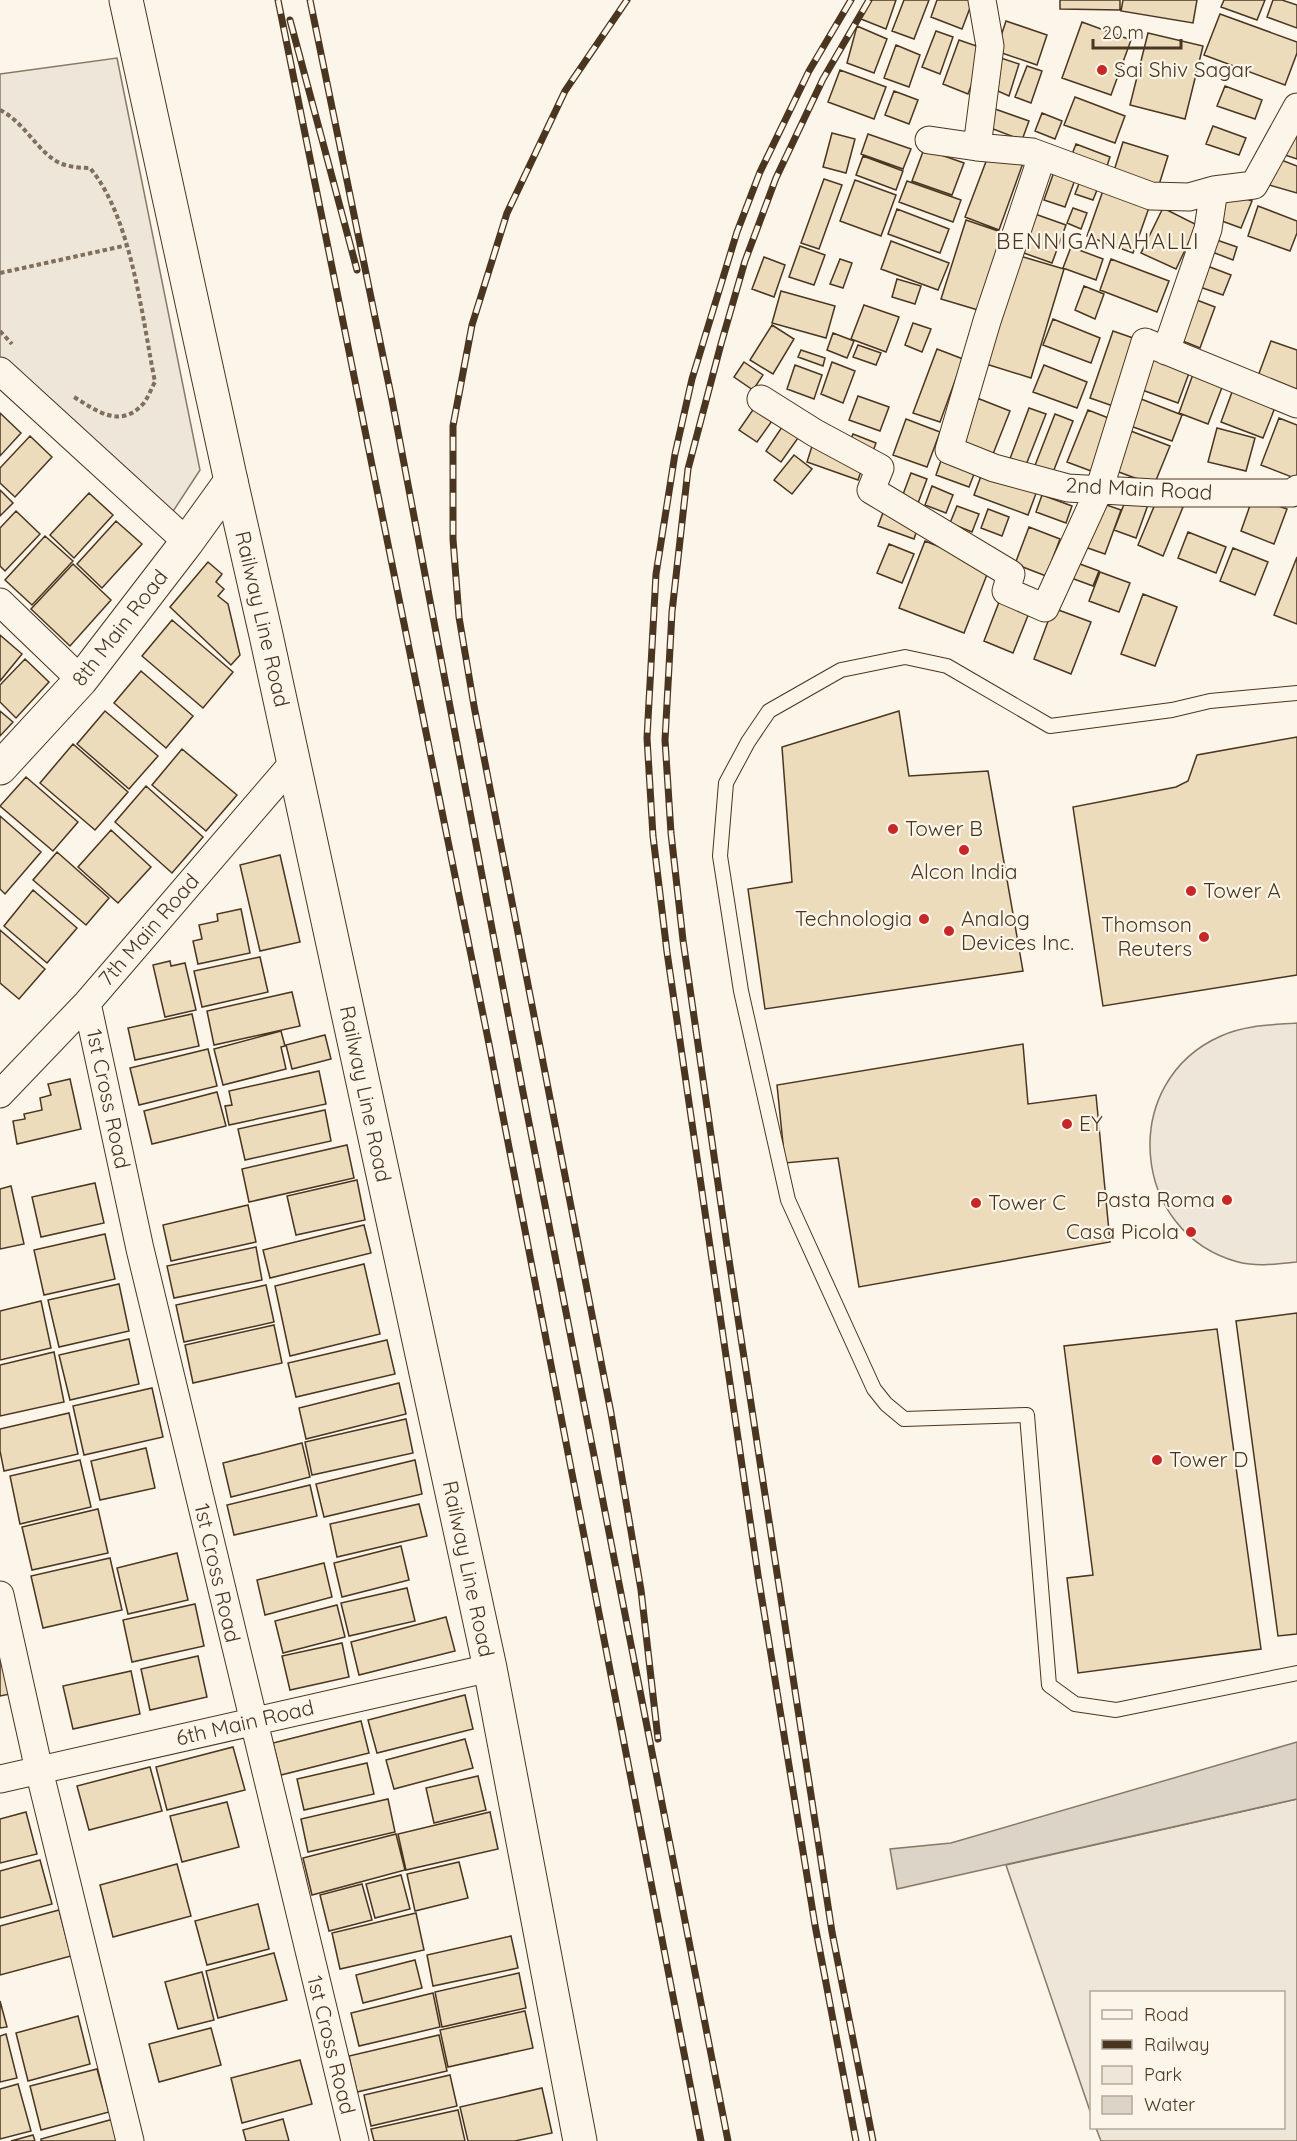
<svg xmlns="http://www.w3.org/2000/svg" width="1297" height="2141" viewBox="0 0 1297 2141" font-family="Quicksand,sans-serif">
<rect width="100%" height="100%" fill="#fbf6e9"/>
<path fill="#ede6d9" stroke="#887966" stroke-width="1.5" d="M117 58 200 470 168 519 0 363V74Z
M1297 1023V1262C1277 1264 1258 1267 1238 1262 1130 1233 1118 1081 1221 1036 1245 1025 1272 1025 1297 1023Z
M1297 1799V2141H1101L1096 2128H1284V1992H1092L1091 2114 1006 1865Z"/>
<path fill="#dcd4c6" stroke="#887966" stroke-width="1.5" d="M1297 1742V1799L897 1889 890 1849 951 1843Z"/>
<path fill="#ecdcbc" stroke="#4a3520" stroke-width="1.5" d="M867 0H896L886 29 861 19Z
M904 0H929L914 39 892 31Z
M937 0H973L962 29 931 17Z
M1060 0H1120V10L1060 9Z
M1123 0H1197L1193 23 1121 11Z
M1224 0H1265L1257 20 1221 7Z
M1273 0H1282L1297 5V28L1267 17Z
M1220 14 1297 42V53L1285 85 1204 55Z
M1006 21 1047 35 1037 65 996 51Z
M1082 22 1131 40 1111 95 1062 78Z
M857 26 887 39 874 73 847 63Z
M936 31 953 37 940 74 922 67Z
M1148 33 1203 46 1185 119 1130 105Z
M959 40 985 49 968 94 943 84Z
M896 45 920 55 909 87 884 78Z
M995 56 1019 64 1009 96 991 88Z
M1027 66 1042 71 1031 103 1015 97Z
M840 70 886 87 874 119 828 102Z
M1225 86 1262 100 1255 119 1217 106Z
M894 91 918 100 909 124 885 115Z
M1075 97 1125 116 1115 143 1064 125Z
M995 109 1029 121 1022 140 988 127Z
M1042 113 1062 121 1055 139 1035 131Z
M1297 115V159L1282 154Z
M1213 126 1246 138 1239 155 1206 144Z
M832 133 855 139 846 173 823 167Z
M868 134 911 149 903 169 861 154Z
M1123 142 1168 156 1158 188 1113 174Z
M1076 144 1110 157 1104 175 1069 162Z
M924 149 964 163 952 195 912 181Z
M990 151 1023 163 999 230 965 217Z
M863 156 903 171 896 190 856 175Z
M1276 158 1297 166V193L1266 184Z
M1055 169 1076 177 1065 207 1044 200Z
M1083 173 1101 180 1093 200 1075 194Z
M824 179 842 185 819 249 801 243Z
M855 180 896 195 881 236 840 221Z
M907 181 961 200 953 222 899 202Z
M1105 185 1151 202 1133 253 1087 236Z
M1221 190 1252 201 1241 228 1211 217Z
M1258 206 1297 221V233L1290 251 1248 236Z
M1073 208 1087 213 1081 229 1067 223Z
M1163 208 1197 225 1176 269 1141 253Z
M897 209 949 229 940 253 888 234Z
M1035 214 1066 225 1052 263 1021 252Z
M966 220 1004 233 978 310 941 299Z
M1211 238 1237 247 1233 260 1207 250Z
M891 241 949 263 938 290 881 269Z
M800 246 825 255 814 285 789 277Z
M1071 247 1103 259 1096 280 1063 268Z
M1020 256 1064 269 1031 378 986 364Z
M764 257 785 265 774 297 752 289Z
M840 259 852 263 843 288 830 284Z
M1111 259 1169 281 1157 312 1100 290Z
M1202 264 1231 275 1223 295 1194 285Z
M897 279 921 286 915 304 892 297Z
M1084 286 1104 294 1095 319 1075 310Z
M781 291 835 306 826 338 772 323Z
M1189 297 1215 307 1200 348 1173 337Z
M864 305 899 317 886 352 851 339Z
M1053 319 1100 338 1091 363 1043 345Z
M913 323 931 329 922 352 905 345Z
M772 325 794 339 773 374 750 360Z
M1113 331 1136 339 1113 406 1090 398Z
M833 333 854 341 847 358 827 350Z
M1271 341 1297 350V391L1258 376Z
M858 345 881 353 876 365 853 357Z
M937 349 963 359 940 422 913 413Z
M1149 349 1192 365 1178 403 1134 387Z
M801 350 825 358 823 366 798 357Z
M744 362 763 375 753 390 734 377Z
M832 362 855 371 843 403 821 394Z
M795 365 822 375 814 399 787 389Z
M1044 365 1087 382 1077 408 1033 392Z
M1196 366 1226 377 1208 424 1179 413Z
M1235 384 1278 400 1263 438 1221 422Z
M858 396 889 407 880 431 849 420Z
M1136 397 1182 415 1172 441 1125 424Z
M977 398 1010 411 993 454 960 441Z
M759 401 777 414 757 442 739 430Z
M1029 408 1046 414 1024 470 1008 464Z
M1088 410 1111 419 1091 471 1067 462Z
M0 413 21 433 0 456Z
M1055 414 1073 421 1050 480 1032 473Z
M1279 418 1297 425V479L1261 465Z
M906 419 940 432 927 467 893 455Z
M782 427 798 438 781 462 766 451Z
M1123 428 1170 446 1154 485 1108 468Z
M1217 428 1255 438 1246 471 1208 462Z
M853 434 876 443 871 457 847 449Z
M30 436 52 457 15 497 0 483V468Z
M813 443 864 462 858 480 807 462Z
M944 452 978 464 969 487 936 475Z
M794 455 812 469 792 494 774 480Z
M984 468 1038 488 1028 515 974 495Z
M911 473 927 479 918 503 902 497Z
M932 486 953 495 946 513 925 505Z
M0 490 13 503 0 516Z
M89 493 113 515 74 558 50 535Z
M1128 494 1149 502 1136 538 1114 530Z
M1042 495 1072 506 1066 523 1036 512Z
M1158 497 1183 507 1163 556 1138 545Z
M1253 497 1287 509 1274 544 1241 531Z
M1095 501 1121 510 1105 554 1079 545Z
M957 506 979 514 972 532 950 523Z
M988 509 1009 517 1002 536 981 528Z
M884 510 919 524 914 539 878 526Z
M16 511 40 534 5 571 0 566V528Z
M116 521 142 544 102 588 77 564Z
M1029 527 1060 539 1046 576 1015 564Z
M1188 532 1226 547 1216 573 1178 558Z
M45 536 73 561 32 605 5 580Z
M925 541 990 567 964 633 899 608Z
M889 544 914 554 902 583 877 573Z
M1233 548 1268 562 1255 595 1220 581Z
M1297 557V624L1274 615Z
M1069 560 1099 571 1093 586 1063 575Z
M208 562 222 574 216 582 224 589 218 596 228 604 240 655 231 665 170 607Z
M73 564 111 600 70 646 31 609Z
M1100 572 1130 583 1119 612 1089 601Z
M1143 594 1177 607 1155 666 1121 654Z
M1001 597 1031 608 1013 653 984 641Z
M1053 608 1091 622 1071 674 1034 659Z
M172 620 233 672 203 708 142 656Z
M0 635 22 654 0 681Z
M25 659 49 682 16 718 0 702V685Z
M141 671 193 716 166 748 114 703Z
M0 711 13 722 0 736Z
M105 711 158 756 129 789 77 744Z
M899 711 909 776 988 771 1023 971 765 1009 748 889 792 882 782 747Z
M1297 737V975L1103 1006 1073 807 1176 787 1188 781 1197 755Z
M73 744 128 792 95 830 40 783Z
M182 749 237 795 206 831 152 785Z
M26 777 78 822 53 851 0 806Z
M146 786 203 837 172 873 115 822Z
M0 816 41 852 5 894 0 889Z
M111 830 151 867 118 903 78 867Z
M57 852 109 898 86 925 33 880Z
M280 855 300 942 260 951 240 865Z
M33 890 77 928 47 963 4 926Z
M241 909 250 953 198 964 193 941 202 939 199 925 218 921 217 914Z
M0 930 45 969 19 999 0 983Z
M260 957 268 992 202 1007 194 971Z
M170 961 171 966 185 963 196 1010 165 1017 153 965Z
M292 992 300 1026 214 1045 207 1011Z
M192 1014 199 1046 135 1060 128 1028Z
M281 1031 285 1046 281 1047 286 1069 223 1085 214 1049Z
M325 1035 331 1059 292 1069 286 1045Z
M1023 1044 1028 1104 1096 1095 1110 1242 859 1287 838 1158 785 1163 777 1085Z
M208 1049 217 1086 139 1105 130 1068Z
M319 1071 326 1104 229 1125 225 1106 232 1105 229 1091Z
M70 1079 81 1129 17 1144 13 1121 25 1119 24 1114 42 1110 40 1098 51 1095 48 1084Z
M217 1092 226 1126 152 1144 144 1111Z
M325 1110 331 1141 245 1160 238 1129Z
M347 1145 354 1178 249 1202 242 1169Z
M357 1180 365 1220 296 1235 287 1196Z
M95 1183 104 1223 41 1237 32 1197Z
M11 1186 24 1244 0 1249V1189Z
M248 1205 256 1242 171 1261 163 1225Z
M364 1225 371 1253 270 1278 263 1250Z
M105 1234 115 1279 44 1295 34 1250Z
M256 1247 262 1280 174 1298 167 1266Z
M364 1264 380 1334 290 1356 275 1286Z
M119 1284 129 1331 59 1347 48 1300Z
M266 1285 274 1322 184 1342 176 1305Z
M41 1301 51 1348 0 1360V1311Z
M1297 1313V1634L1278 1636 1236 1321Z
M274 1325 282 1363 193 1383 185 1345Z
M1217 1329 1261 1649 1078 1673 1067 1578 1093 1575 1064 1346Z
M129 1339 139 1384 70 1400 59 1355Z
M387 1340 395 1374 296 1397 288 1363Z
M54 1352 64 1402 0 1416V1365Z
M399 1383 406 1414 306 1439 299 1408Z
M152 1388 163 1437 84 1455 73 1406Z
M69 1413 78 1454 4 1471 0 1451V1429Z
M406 1419 413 1453 312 1475 305 1442Z
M302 1443 310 1477 231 1497 223 1463Z
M146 1448 155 1488 100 1500 91 1461Z
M80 1460 91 1507 20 1524 10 1476Z
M415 1460 422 1494 324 1517 316 1484Z
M310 1485 317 1516 234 1535 227 1505Z
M419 1504 427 1536 337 1557 330 1524Z
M98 1509 108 1553 32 1570 22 1527Z
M401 1546 409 1580 342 1597 334 1563Z
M177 1553 188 1600 128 1614 117 1568Z
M110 1558 122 1610 43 1628 31 1576Z
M324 1563 332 1597 265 1615 257 1580Z
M407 1588 415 1621 349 1636 341 1603Z
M195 1604 204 1646 132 1662 123 1620Z
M337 1605 345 1637 283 1653 275 1621Z
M446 1617 455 1651 359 1675 351 1642Z
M342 1643 349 1677 290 1690 282 1656Z
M0 1649 10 1694 0 1696Z
M198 1656 207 1697 150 1710 141 1669Z
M131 1671 140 1714 73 1729 63 1686Z
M465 1695 473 1729 377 1753 368 1720Z
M361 1721 369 1753 281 1775 273 1743Z
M465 1739 473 1768 394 1789 386 1760Z
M233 1747 245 1790 167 1810 156 1767Z
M367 1763 374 1794 304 1810 297 1779Z
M150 1767 162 1811 89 1830 77 1786Z
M478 1776 486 1810 434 1823 426 1788Z
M388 1799 395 1832 308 1852 301 1819Z
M227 1802 239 1847 182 1862 170 1816Z
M26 1812 37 1854 0 1863V1819Z
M490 1812 498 1849 406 1870 398 1834Z
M396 1834 405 1870 312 1895 303 1858Z
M40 1860 52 1904 0 1918V1871Z
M459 1862 468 1898 415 1911 407 1874Z
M177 1864 191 1916 113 1937 100 1885Z
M401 1875 410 1909 375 1918 366 1884Z
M362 1884 372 1920 329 1931 320 1895Z
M258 1904 269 1949 207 1965 195 1921Z
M59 1910 71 1956 0 1975V1926Z
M416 1913 424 1950 340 1969 332 1933Z
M511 1936 518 1968 433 1986 427 1955Z
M274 1953 287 2000 218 2018 206 1971Z
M415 1960 422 1988 363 2003 356 1975Z
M202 1972 214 2020 178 2029 165 1982Z
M519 1973 526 2008 442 2027 435 1992Z
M433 1993 440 2027 359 2046 351 2013Z
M0 2001 7 2027 0 2028Z
M525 2011 533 2048 448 2067 440 2030Z
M78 2016 90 2064 28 2081 16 2033Z
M211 2028 221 2065 159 2082 149 2044Z
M6 2034 17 2078 0 2082V2036Z
M439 2035 447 2071 357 2092 349 2056Z
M300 2060 312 2104 242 2123 231 2078Z
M97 2069 109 2112 41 2130 30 2086Z
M450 2075 457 2106 371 2126 364 2095Z
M18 2084 31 2131 0 2139V2089Z
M542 2088 552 2133 515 2141H468L460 2107Z
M458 2110 465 2141H374L371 2129Z
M117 2118 123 2141H41V2139Z
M283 2119 289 2141H246L243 2130Z
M33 2135 35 2141H11Z"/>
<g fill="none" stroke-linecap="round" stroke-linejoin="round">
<g stroke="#4a3520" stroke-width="16">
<path id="service" d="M1297 693 1210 701 1172 710 1050 726 947 666 905 657 841 670 769 711 748 742 726 783 720 856 741 991 788 1200 874 1389 886 1404 904 1419 1027 1415 1049 1685 1075 1704 1116 1710 1297 1673"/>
</g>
<g stroke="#4a3520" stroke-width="29">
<path id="minor" d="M929 140 977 147 1032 152 1151 196 1189 197 1214 190 1254 185 1297 107
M977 147 990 46 982 0
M1042 156 987 321 949 450 994 468 1068 488 1154 493H1292L1297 489
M1166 351 1208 229 1214 190
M0 371 187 542
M761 399 815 433 880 468 871 490 1011 574 1006 591 1045 608 1099 490 1145 342 1297 404
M0 602 81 680
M87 1003 140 1249 355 2141
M0 1094 87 1003 294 762
M0 1595 39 1770 130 2141
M0 1779 490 1668"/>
</g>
<g stroke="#4a3520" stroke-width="35">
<path id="tertiary" d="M0 768 81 680 187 542 231 481"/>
</g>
<g stroke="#4a3520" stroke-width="35">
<path id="secondary" d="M126 0 231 481 266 635 490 1668 580 2141"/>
</g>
<path stroke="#7f6f5c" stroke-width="4" stroke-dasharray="4.5 3" stroke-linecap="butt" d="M0 110C25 122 39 155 62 164 71 167 81 168 90 168 132 218 142 318 155 382 151 389 148 398 143 404 120 429 97 411 74 397
M0 273 128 245
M0 331 12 344"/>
<use href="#service" stroke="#fbf6e9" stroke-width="14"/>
<use href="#minor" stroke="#fbf6e9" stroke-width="27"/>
<use href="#tertiary" stroke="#fbf6e9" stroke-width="33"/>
<use href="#secondary" stroke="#fbf6e9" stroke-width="33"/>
<g stroke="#4a3520" stroke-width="7">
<path id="rail" d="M278 0 489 1044 701 2141
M310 0 392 400 522 1087 728 2141
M627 0 565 91 507 213 472 325 453 426V539L459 617 474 706 611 1413 641 1590 658 1739
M851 0 809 71 760 172 737 232 692 379 675 454 656 574 647 738 653 836 667 952 758 1575 815 1925 856 2141
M869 0 823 79 776 178 745 261 721 344 688 469 672 612 665 740 671 833 683 940 728 1253 832 1932 873 2141
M290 20 357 270"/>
</g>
<use href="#rail" stroke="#fbf6e9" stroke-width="4.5" stroke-dasharray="14" stroke-linecap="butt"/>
</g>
<g fill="#c62828" stroke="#fbf6e9" stroke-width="2">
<circle cx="1102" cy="70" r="6"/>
<circle cx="893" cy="829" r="6"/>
<circle cx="964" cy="850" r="6"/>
<circle cx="1191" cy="891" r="6"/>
<circle cx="924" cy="919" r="6"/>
<circle cx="949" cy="931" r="6"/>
<circle cx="1204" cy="937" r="6"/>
<circle cx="1067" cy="1124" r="6"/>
<circle cx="1227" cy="1200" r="6"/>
<circle cx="976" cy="1203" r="6"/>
<circle cx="1191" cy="1232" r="6"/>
<circle cx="1157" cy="1460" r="6"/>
</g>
<g text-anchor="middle" stroke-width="4.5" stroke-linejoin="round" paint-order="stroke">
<g font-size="21" fill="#4a3520" stroke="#fbf6e9" text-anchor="start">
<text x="1114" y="77">Sai Shiv Sagar</text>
<text x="905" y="836">Tower B</text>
<text x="964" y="879" text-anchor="middle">Alcon India</text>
<text x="1203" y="898">Tower A</text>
<text x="912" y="926" text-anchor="end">Technologia</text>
<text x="961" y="926">Analog<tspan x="961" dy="24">Devices Inc.</tspan></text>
<text x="1192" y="932" text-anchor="end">Thomson<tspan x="1192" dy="24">Reuters</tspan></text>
<text x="1079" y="1131">EY</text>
<text x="1215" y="1207" text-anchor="end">Pasta Roma</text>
<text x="988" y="1210">Tower C</text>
<text x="1179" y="1239" text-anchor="end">Casa Picola</text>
<text x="1169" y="1467">Tower D</text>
</g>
<g font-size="21" fill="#4a3520" stroke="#fbf6e9">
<text transform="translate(1139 489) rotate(3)" y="7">2nd Main Road</text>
<text transform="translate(262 619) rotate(77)" y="7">Railway Line Road</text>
<text transform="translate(120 628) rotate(-52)" y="7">8th Main Road</text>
<text transform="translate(149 930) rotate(-49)" y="7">7th Main Road</text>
<text transform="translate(365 1094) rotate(78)" y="7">Railway Line Road</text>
<text transform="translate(108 1099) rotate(78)" y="7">1st Cross Road</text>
<text transform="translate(468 1569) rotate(78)" y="7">Railway Line Road</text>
<text transform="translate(217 1573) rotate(77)" y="7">1st Cross Road</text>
<text transform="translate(245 1723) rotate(-13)" y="7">6th Main Road</text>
<text transform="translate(331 2045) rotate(76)" y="7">1st Cross Road</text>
</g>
<g font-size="22" letter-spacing="1.5" fill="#4a3520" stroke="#fbf6e9">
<text x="1098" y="249">BENNIGANAHALLI</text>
</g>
</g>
<rect x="1090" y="1991" width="195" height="138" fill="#fbf6e9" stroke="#b4a999" stroke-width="1.5"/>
<rect x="1102" y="2010" width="30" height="9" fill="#fbf6e9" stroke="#b4a999" stroke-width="1.5"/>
<text x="1144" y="2021" font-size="18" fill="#4a3520">Road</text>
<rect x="1102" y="2040" width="30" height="9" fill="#4a3520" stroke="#b4a999" stroke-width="1.5"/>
<text x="1144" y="2051" font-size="18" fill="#4a3520">Railway</text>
<rect x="1102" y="2066" width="30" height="18" fill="#ede6d9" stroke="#b4a999" stroke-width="1.5"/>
<text x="1144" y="2081" font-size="18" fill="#4a3520">Park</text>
<rect x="1102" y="2096" width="30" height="18" fill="#dcd4c6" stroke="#b4a999" stroke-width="1.5"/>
<text x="1144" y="2111" font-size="18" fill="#4a3520">Water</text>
<path d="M1093 39v9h88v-9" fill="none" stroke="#4a3520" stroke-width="3"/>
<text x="1102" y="39" font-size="18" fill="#4a3520" stroke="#fbf6e9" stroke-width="4.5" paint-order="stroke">20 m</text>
</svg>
